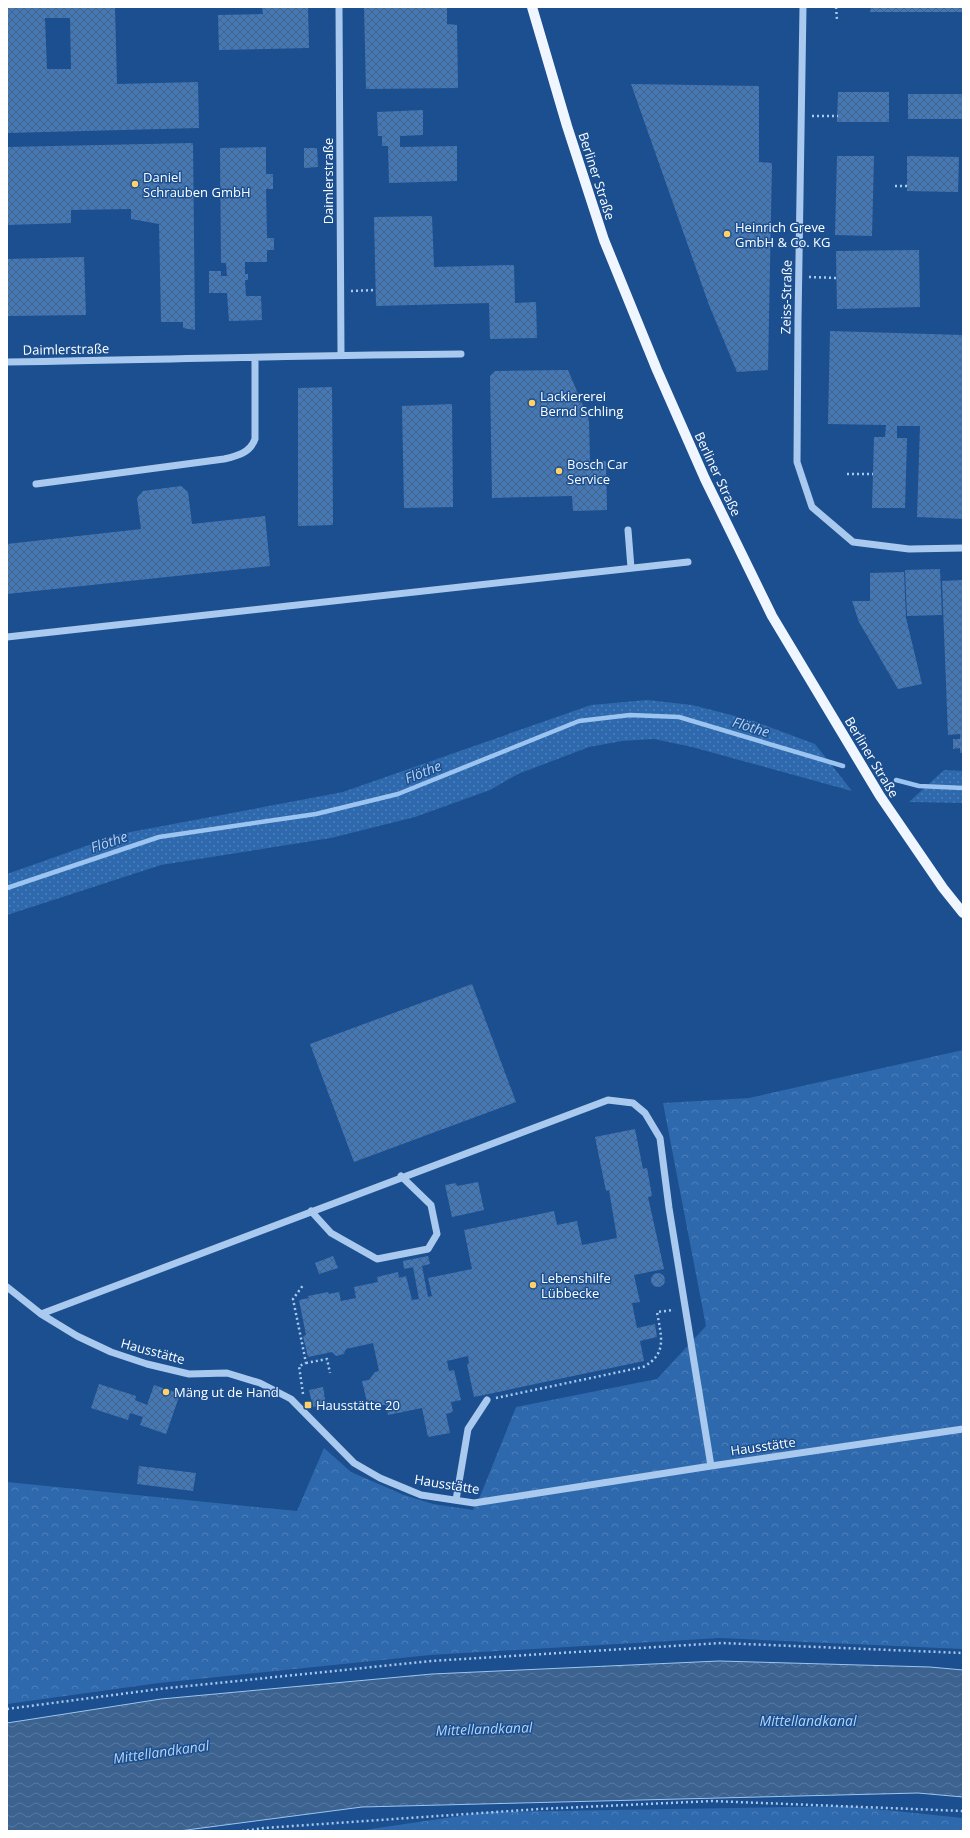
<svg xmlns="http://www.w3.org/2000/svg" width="970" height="1838" viewBox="0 0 970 1838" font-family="'Open Sans',sans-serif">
<defs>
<pattern id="grass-dots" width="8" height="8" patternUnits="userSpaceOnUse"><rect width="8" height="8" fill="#2e69ad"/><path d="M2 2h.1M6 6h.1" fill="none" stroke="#4d80b9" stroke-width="1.8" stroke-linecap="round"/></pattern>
<pattern id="forest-crowns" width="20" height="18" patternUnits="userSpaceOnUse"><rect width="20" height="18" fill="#2e69ad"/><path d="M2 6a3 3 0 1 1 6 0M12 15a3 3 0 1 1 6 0" fill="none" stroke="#4d80b9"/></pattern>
<pattern id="water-waves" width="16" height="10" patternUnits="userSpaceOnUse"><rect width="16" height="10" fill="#3c6290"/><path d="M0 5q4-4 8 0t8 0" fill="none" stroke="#597aa1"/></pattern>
<pattern id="building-cross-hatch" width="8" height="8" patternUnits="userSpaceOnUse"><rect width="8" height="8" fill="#4478b7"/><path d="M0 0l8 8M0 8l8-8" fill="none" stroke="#486282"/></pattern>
</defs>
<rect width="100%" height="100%" fill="#1b4f8f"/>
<path fill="url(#grass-dots)" d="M647 700 692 705 751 720 815 744 852 791 692 747 654 739 622 741 589 747 518 774 490 790 415 817 331 838 161 865 7 915V874L120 834 343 792 591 705Z
M944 770 963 771V803L909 802Z"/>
<path fill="url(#forest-crowns)" d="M963 1050V1649L720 1638 430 1655 159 1683 7 1704V1482L297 1511 324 1448 351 1472 404 1495 433 1504 473 1510 481 1494 516 1407 657 1379 706 1326 663 1103 749 1098Z
M847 1806 963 1818V1831H357L487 1812Z"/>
<path fill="url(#water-waves)" stroke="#9cc4f0" d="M719 1661 930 1667 963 1670V1797L918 1793 362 1807 179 1831H7V1723L161 1699 432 1674Z"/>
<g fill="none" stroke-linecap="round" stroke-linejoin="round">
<path stroke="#9cc4f0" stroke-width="4.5" d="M896 780 919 786 963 788
M7 888 159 837 316 814 398 794 579 721 630 715 679 717 843 766"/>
</g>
<path fill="url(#building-cross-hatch)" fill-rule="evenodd" d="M7 7H115L117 84 198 82 199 128 7 133ZM45 18H70L71 69H47Z
M262 7H308L309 48 219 50 218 15 263 14Z
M364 7H447V24L457 25 458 88 366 89Z
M871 7H963V12H870Z
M631 84 759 86V162L772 163 768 370 737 372 709 305Z
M838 92H889V122H837Z
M908 94H963V119H908Z
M423 110V135L400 136V147L457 146V181L389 183 388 146H382V136H378L377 112Z
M193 143 195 330 183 328V322H161L159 224 131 219V209L71 210V223L7 225V147Z
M266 147V174H273V189H266L267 238H274V250H267V262H245V274H248V280H245L246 296H261L262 320 229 321 227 293H209V271H221V276H227L226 263H221L220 148Z
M304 148H317L318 167 304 168Z
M837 156H874L872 236 835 235Z
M907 156 959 157 958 192 907 191Z
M432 216 434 267 514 265 515 303 536 302 537 338 490 339 489 303 376 306 374 217Z
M919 250 920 307 837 309 836 251Z
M84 257 86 315 7 316V259Z
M830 331 963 335V519L917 517 920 426H897V438H907L905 508H872L874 437H885L886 425 828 424Z
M568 370 589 420 590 462 606 461 607 510 573 511 572 496 492 498 490 376 495 371Z
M332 387 333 525 298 526V388Z
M452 404 453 507 404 508 402 406Z
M181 486 188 492 192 524 265 516 270 566 7 594V544L141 529 137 498 143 491Z
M940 569 942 615 907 616 905 570Z
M904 572 906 618 922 684 898 689 859 622 852 601H870V573Z
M963 580V753H960V748L953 749V739H960V734L948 735 942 581Z
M472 984 516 1102 354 1162 310 1044Z
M635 1129 643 1169 647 1168 652 1196 648 1197 664 1269 634 1275 640 1302 632 1303 637 1328 655 1324 657 1337 640 1341 644 1361 474 1397 467 1364 469 1363 468 1356 447 1361 449 1371 454 1370 461 1400 451 1402 453 1412 446 1414 450 1433 428 1437 422 1408 388 1415 386 1405H382L373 1401 367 1402 362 1381 369 1380 375 1372 379 1371 373 1343 346 1349 344 1354 336 1356 332 1352 308 1357 303 1336 306 1335 299 1300 309 1298 308 1296 328 1292 329 1294 339 1292 341 1301 356 1298 354 1287 378 1282 377 1277 398 1272 399 1278 406 1276 412 1300 419 1299 413 1267 404 1269 403 1261 428 1256 430 1264 422 1266 428 1297 432 1296 428 1278 472 1269 464 1230 554 1211 557 1225 577 1221 582 1245 617 1238 609 1190 606 1191 595 1137Z
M478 1182 484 1210 452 1217 445 1185 456 1183 457 1186Z
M333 1256 338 1268 319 1274 315 1263Z
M651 1280a7 7 0 1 1 14 0a7 7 0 1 1-14 0Z
M99 1384 136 1396 135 1400 147 1405 154 1385 180 1394 166 1434 140 1425 143 1417 130 1413 128 1420 91 1408Z
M323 1387 326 1405 313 1407 309 1390Z
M139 1466 196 1473 193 1491 137 1484Z"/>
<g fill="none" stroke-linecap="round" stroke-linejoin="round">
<path stroke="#a9c9ee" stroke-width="2.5" stroke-dasharray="2 3" stroke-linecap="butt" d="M836 7 837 20
M812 116H838
M895 186H907
M809 277 837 278
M351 291 376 290
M847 474H873
M306 1363 327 1359 330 1373
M303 1394 299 1366 306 1363 293 1299 304 1284
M496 1398 643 1367C668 1354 661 1336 657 1312L674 1310
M7 1709 159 1689 431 1661 721 1643 963 1653
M242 1831 264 1828 539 1809 712 1801 963 1811"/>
<path stroke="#a9c9ee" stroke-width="7" d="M339 7 341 355
M803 7 798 321 797 462 812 507 853 542 909 549 963 548
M7 362C159 360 310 355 461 354
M36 484 224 459C237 456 250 453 255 439V358
M628 530 631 568
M7 637 688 562
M311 1211 331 1233 377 1259 428 1249 437 1234 431 1205 401 1176
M7 1287 41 1314 77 1336 111 1352 147 1364 189 1374 227 1373 260 1383 291 1399 354 1463 380 1478 421 1495 474 1503 711 1466 963 1429
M41 1314 608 1100 633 1103 645 1113 660 1138 669 1208 711 1466
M456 1500 468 1429 487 1400"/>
<path stroke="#f0f6ff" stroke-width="10" d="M532 7 567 126 604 240 657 370 705 479 772 616 880 796 943 888 963 913"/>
</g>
<g fill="#ffd166" stroke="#1b4f8f" stroke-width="1.5">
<circle cx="135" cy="184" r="4"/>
<circle cx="727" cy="234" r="4"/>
<circle cx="532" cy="403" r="4"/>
<circle cx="559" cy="471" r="4"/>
<circle cx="533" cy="1285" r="4"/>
<circle cx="166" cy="1392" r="4"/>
<rect x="304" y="1401" width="8" height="8" rx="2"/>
</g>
<g text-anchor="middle" stroke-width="3" stroke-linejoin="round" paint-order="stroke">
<g font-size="13" fill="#fff" stroke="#1b4f8f">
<text transform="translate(597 176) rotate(72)" y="5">Berliner Straße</text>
<text transform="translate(328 181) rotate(-90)" y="5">Daimlerstraße</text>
<text transform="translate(786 297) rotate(-89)" y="5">Zeiss-Straße</text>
<text transform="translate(66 349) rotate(-1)" y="5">Daimlerstraße</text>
<text transform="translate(718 474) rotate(65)" y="5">Berliner Straße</text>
<text transform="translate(872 757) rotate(59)" y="5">Berliner Straße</text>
<text transform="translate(153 1351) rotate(15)" y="5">Hausstätte</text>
<text transform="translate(763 1446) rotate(-8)" y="5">Hausstätte</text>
<text transform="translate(447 1484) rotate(9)" y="5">Hausstätte</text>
</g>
<g font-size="13" fill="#fff" stroke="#1b4f8f" text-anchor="start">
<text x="143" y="182">Daniel<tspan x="143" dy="15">Schrauben GmbH</tspan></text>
<text x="735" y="232">Heinrich Greve<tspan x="735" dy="15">GmbH &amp; Co. KG</tspan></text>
<text x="540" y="401">Lackiererei<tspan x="540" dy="15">Bernd Schling</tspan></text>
<text x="567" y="469">Bosch Car<tspan x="567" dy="15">Service</tspan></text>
<text x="541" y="1283">Lebenshilfe<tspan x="541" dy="15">Lübbecke</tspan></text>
<text x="174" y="1397">Mäng ut de Hand</text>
<text x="316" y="1410">Hausstätte 20</text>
</g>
<g font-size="14" font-style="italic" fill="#b5d3f5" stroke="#1b4f8f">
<text transform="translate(751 727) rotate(17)" y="5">Flöthe</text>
<text transform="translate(423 772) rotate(-22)" y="5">Flöthe</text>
<text transform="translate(109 842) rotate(-19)" y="5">Flöthe</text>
<text x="808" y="1726">Mittellandkanal</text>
<text transform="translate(484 1729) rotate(-2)" y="5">Mittellandkanal</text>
<text transform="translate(161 1752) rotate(-8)" y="5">Mittellandkanal</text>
</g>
</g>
<rect width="970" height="1838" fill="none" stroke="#ffffff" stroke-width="16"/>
</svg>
